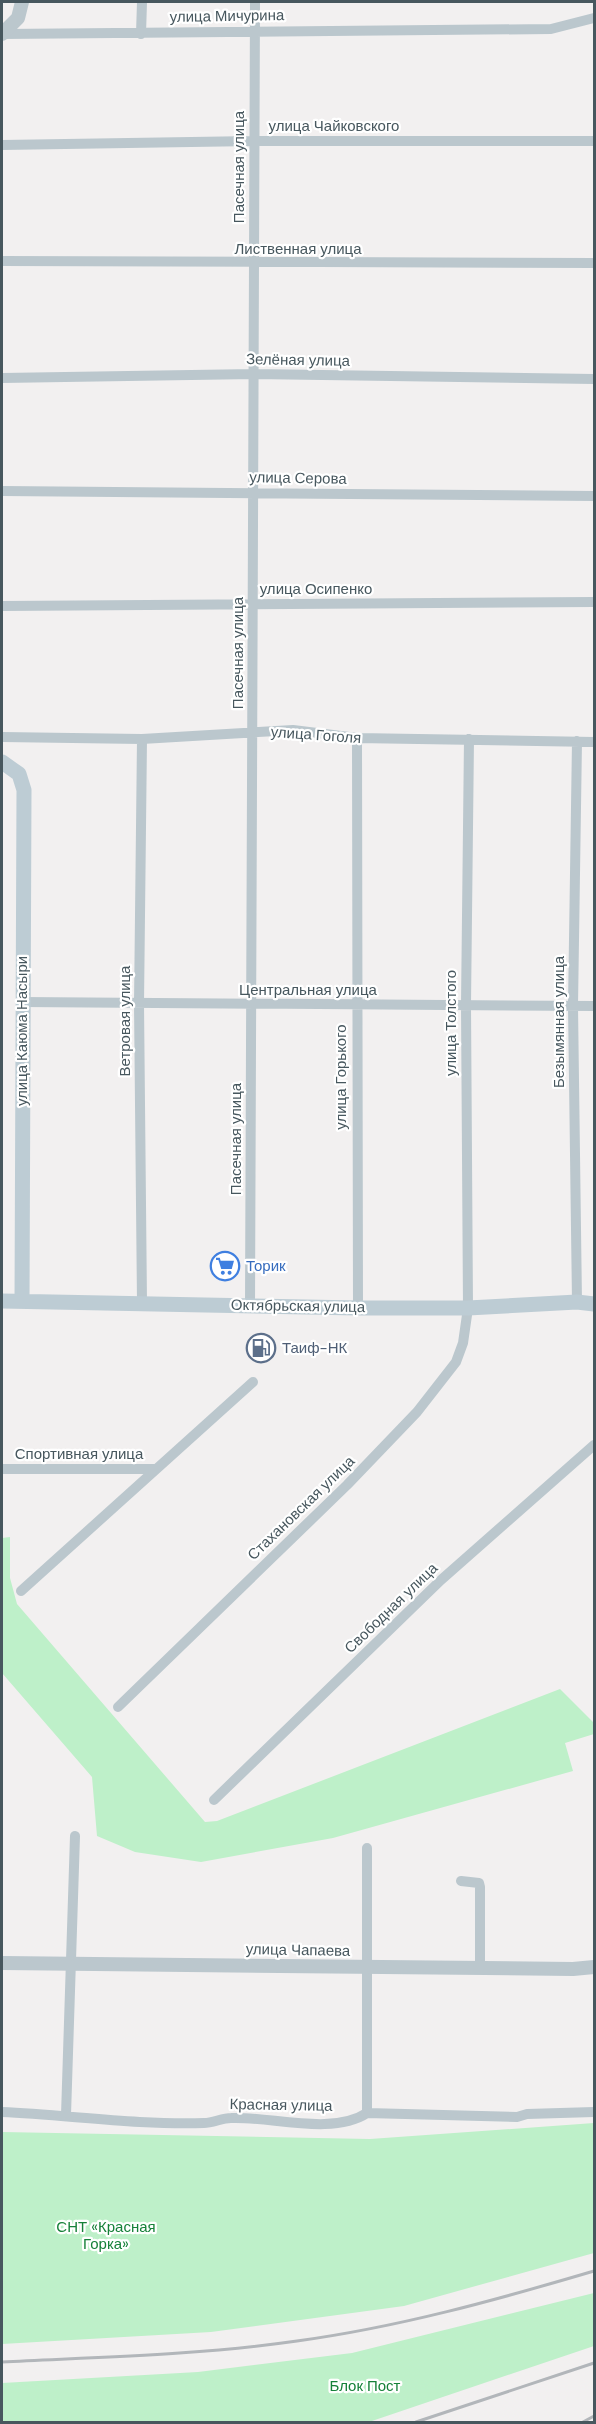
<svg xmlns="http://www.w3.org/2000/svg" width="596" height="2424" viewBox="0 0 596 2424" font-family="'DM Sans',sans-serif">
<rect width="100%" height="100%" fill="#f2f0f0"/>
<path fill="#bef0c9" d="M10 1537V1578L17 1604 205 1822 217 1821 560 1689 594 1723V1734L565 1743 573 1771 333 1838 201 1862 135 1852 97 1836 92 1777 2 1673V1538Z
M594 2123V2253L404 2306 211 2332 2 2344V2132L370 2139Z
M594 2293V2346L369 2422H2V2383L198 2372 352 2353Z"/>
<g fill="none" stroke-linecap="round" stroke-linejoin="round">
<path stroke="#bbc7cd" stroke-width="10" d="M2 34 551 29 594 18
M141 34 142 2
M2 145 254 141H594
M2 261 594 263
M2 378 254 374 594 379
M2 491 594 496
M2 606 594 602
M2 737 142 739 293 730 357 738 594 742
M357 738 358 1308
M22 1002 594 1006
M577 1302 573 1006 577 741
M142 1303 139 1004 142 739
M250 1306 255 2
M2 1469H156
M21 1591 253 1382
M118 1707 347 1485 417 1412 456 1362 463 1343 468 1308 466 1005 469 739
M214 1800 441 1580 594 1445
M461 1881 479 1883 480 1887V1968
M2 2112C69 2115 136 2125 204 2123 213 2123 222 2118 231 2118 270 2116 332 2136 367 2113L517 2117 527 2114 594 2112
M367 2113V1848
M66 2115 75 1836"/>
<path stroke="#bbc7cd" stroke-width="14" d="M2 34 18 18 22 2
M2 1963 573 1969 594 1967"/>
<path stroke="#bdccd4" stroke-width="15" d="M2 762 19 774 24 790 22 1301
M2 1301 358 1308H468L577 1302 594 1304"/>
<path stroke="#b2b6ba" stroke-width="3" d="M2 2362C100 2357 199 2355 297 2341 399 2327 496 2300 594 2271
M416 2422 594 2363
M583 2422 594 2416"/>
</g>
<defs>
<g id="supermarket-ring" transform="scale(1.5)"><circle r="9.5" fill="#fff" stroke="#3f7fe0" stroke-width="1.5"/><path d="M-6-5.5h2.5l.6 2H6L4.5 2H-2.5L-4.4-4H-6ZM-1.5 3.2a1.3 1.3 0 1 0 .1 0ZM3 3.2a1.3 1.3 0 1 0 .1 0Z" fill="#3f7fe0"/></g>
<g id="fuel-ring" transform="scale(1.5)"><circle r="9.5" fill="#fff" stroke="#5c6f8a" stroke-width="1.5"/><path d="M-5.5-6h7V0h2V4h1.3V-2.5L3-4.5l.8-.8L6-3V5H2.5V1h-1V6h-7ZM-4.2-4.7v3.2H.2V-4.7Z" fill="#5c6f8a"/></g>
</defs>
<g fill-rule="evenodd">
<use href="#supermarket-ring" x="225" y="1266"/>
<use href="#fuel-ring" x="261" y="1348"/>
</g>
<g text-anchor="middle" stroke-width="4.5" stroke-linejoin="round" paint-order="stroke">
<g font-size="15" fill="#47575e" stroke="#fff">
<text transform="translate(227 16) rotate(-1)" y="5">улица Мичурина</text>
<text x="334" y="131">улица Чайковского</text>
<text transform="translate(239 167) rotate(-90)" y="5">Пасечная улица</text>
<text x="298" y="254">Лиственная улица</text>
<text transform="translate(298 360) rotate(1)" y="5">Зелёная улица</text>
<text transform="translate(298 478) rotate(1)" y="5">улица Серова</text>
<text x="316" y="594">улица Осипенко</text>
<text transform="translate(238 653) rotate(-90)" y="5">Пасечная улица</text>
<text transform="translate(316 735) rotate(4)" y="5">улица Гоголя</text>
<text x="308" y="995">Центральная улица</text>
<text transform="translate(125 1021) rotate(-90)" y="5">Ветровая улица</text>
<text transform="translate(559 1022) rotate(-90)" y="5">Безымянная улица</text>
<text transform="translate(451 1023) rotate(-90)" y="5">улица Толстого</text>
<text transform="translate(22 1031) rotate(-90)" y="5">улица Каюма Насыри</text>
<text transform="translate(341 1077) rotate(-90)" y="5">улица Горького</text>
<text transform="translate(236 1139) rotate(-90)" y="5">Пасечная улица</text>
<text transform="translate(298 1306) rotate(1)" y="5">Октябрьская улица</text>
<text x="79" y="1459">Спортивная улица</text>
<text transform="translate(301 1508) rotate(-44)" y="5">Стахановская улица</text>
<text transform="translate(391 1608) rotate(-44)" y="5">Свободная улица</text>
<text transform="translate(298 1950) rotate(1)" y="5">улица Чапаева</text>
<text transform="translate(281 2105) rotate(1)" y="5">Красная улица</text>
</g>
<g font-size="15" fill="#366cbe" stroke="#fff" text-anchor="start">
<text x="246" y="1271">Торик</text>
</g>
<g font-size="15" fill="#4e5e75" stroke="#fff" text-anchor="start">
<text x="282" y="1353">Таиф-НК</text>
</g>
<g font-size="15" fill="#168139" stroke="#fff">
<text x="106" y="2232">СНТ «Красная<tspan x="106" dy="17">Горка»</tspan></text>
<text x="365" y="2391">Блок Пост</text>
</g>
</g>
<rect width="596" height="2424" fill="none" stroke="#47575e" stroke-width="6"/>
</svg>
